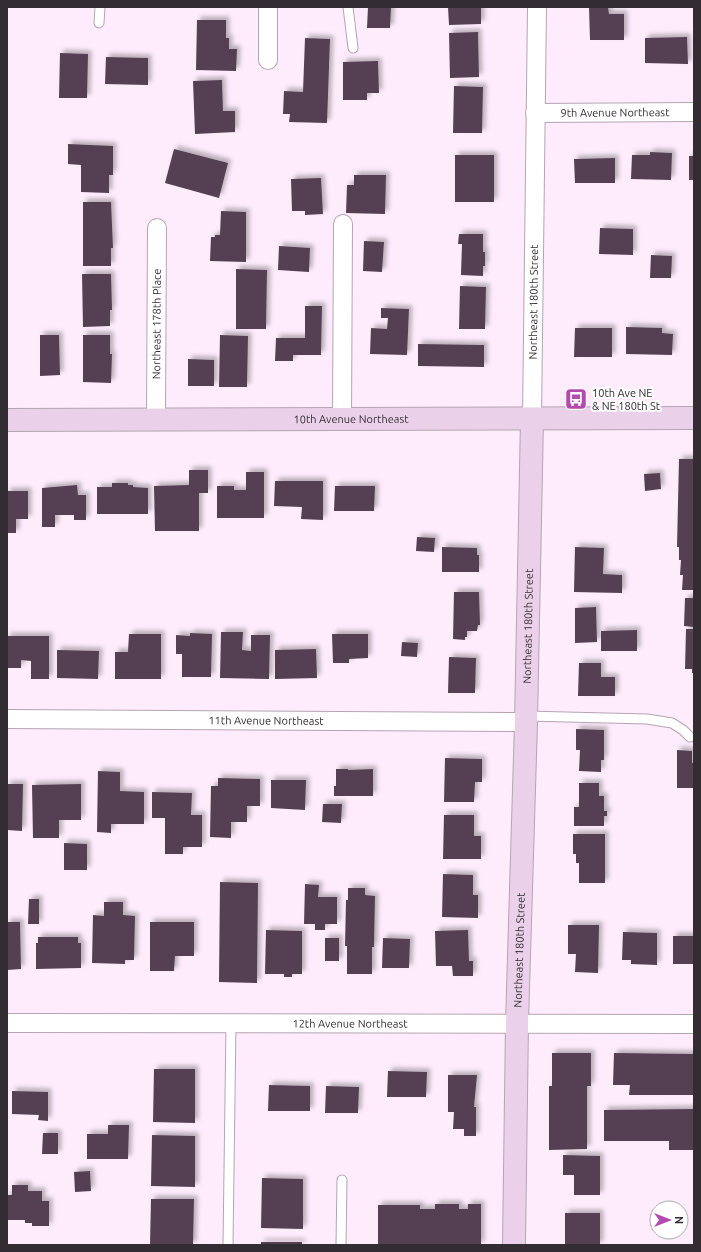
<svg xmlns="http://www.w3.org/2000/svg" width="701" height="1252" viewBox="0 0 701 1252" font-family="Ubuntu,sans-serif">
<defs>
<filter id="shadow"><feDropShadow dx="3.5" dy="-3.5" stdDeviation="2" flood-color="#0004"/></filter>
</defs>
<rect width="100%" height="100%" fill="#feecfc"/>
<path fill="#544052" filter="url(#shadow)" d="M368 7H391L390 28H367Z
M448 7H481V24L449 25Z
M589 7H608L609 14H624V40H590Z
M197 20H226V38H229V49H237L236 71 196 70Z
M478 32 479 77 450 78 449 33Z
M687 37 688 64 645 63V38Z
M305 38 330 39 327 123 289 122 290 114H283L284 91 303 92Z
M60 53 88 54 87 98H59Z
M106 57 148 58V85L105 84Z
M378 61 379 93H367V100H343V62Z
M222 80 223 111H235V132L195 134 193 81Z
M454 86 483 87 482 133H453Z
M68 144 113 146V175H109V193L81 192V165L68 164Z
M174 149 228 163 219 198 165 183Z
M650 152 672 153 671 180 631 179 632 155H650Z
M455 155H494V202H455Z
M689 156H694V180H689Z
M615 158V183H575L574 159Z
M354 175H386L385 214 346 213 347 185H354Z
M321 178 323 214 305 215V211H292L291 179Z
M83 202H111L113 248H111V266H83Z
M221 211 246 212V262L210 261 211 237H215V235H220Z
M600 228 633 229V255L599 254Z
M459 234H483V252H485V266H483V276L461 275 462 244H458Z
M364 241 384 242 382 272 363 271Z
M279 246 310 248 309 272 278 270Z
M651 255 672 256 671 278H650Z
M236 269 267 270 266 329H236Z
M82 274H111L112 310H110V326L83 327Z
M460 286 486 287 485 329H459Z
M305 306H322L321 355H293V361H275L276 338H305Z
M381 308 409 309 407 355 370 354 371 328 387 329 388 318H381Z
M626 327 662 328V333L673 334 672 355 626 354Z
M575 328H612V357H574Z
M40 335H59L60 375 40 376Z
M83 335H110V354H112L111 383 83 382Z
M220 335 248 336 247 387H219Z
M418 344 484 345V367L418 366Z
M188 359 214 360V386H188Z
M679 459H694V590H682L683 575H680L681 560H679V547H677Z
M189 470H208V493H199V531H155L154 486 189 485Z
M246 472H264V518H217V486H234V490H246Z
M660 473 661 489 645 491 644 474Z
M275 481H323V520L301 519 302 507 274 506Z
M112 483H128V485H133V487L148 488V514H97V487H112Z
M77 485 78 495H86V520H74V515H55V527H42V488Z
M335 486H375L374 511H334Z
M7 491H28V519H16V533H7Z
M417 537 435 538 434 552 416 551Z
M442 547 477 548V555H479V572H442Z
M575 547 604 548 603 574 622 575V593L574 592Z
M454 592H479L480 625H478L477 631H467V637H465V640L453 639Z
M685 598H694V627L684 626Z
M596 607 597 642 575 643V608Z
M686 629H694V673H692V669H685Z
M637 630V651H601V631Z
M221 632H243L242 650 251 651V635H270L269 679 220 678Z
M190 633 212 634 211 677H182V654H176V635L190 636Z
M129 634H161V679H115V652H128Z
M332 634H368V658L349 659V663H333Z
M7 636H49V679H31V661L21 660V668H7Z
M402 642 418 643 417 657 401 656Z
M316 649 317 678 275 679V650Z
M57 650 99 651 98 679 57 678Z
M449 657 476 658 475 693H448Z
M579 663H601V677H615V696H578Z
M576 729 604 730V760H601V772L579 771 580 750H576Z
M677 750 692 751V763H694V788H677Z
M445 758 482 759V782H475L474 802H444Z
M336 769H348V770L373 769V796H334V786H336Z
M98 771 120 772V791L144 792V824H111V833L97 832Z
M218 778 260 779V806H247V822H231V838L210 837 211 786H218Z
M271 780H306L305 810 271 808Z
M579 783H599V796H604V811H607V816H604V826H574V807H579Z
M7 784H23L22 831 7 830Z
M81 784V820H59V838H33L32 785Z
M152 792 192 793 191 815H202V847H183V854H165V818H152Z
M323 804H342L341 823 322 822Z
M444 815H474V836H481V859H443Z
M573 834H605V883H579V863H576V854H573Z
M64 843 87 844V870H64Z
M443 874 473 875V895H478V918L442 917Z
M220 882 258 883 257 983 219 982Z
M305 884 319 885 318 897H337V924H325V930H315V924H304Z
M348 888H365V895L375 896 374 947H372V974H347V946H345L346 900H348Z
M29 899H39V924H28Z
M104 902H123V915L135 916 134 960H125V964L92 963 93 915 104 916Z
M7 922H20L21 969 7 970Z
M150 922H194V956H175L174 971H150Z
M568 925H599L598 973 575 972 576 954H568Z
M266 930 302 931V974H292V977H284V974H265Z
M468 930 469 961H473V976H453L452 966H436L435 931Z
M623 932 657 933V965L631 964V960H622Z
M673 936H694V964H673Z
M38 937H78V943H81V968L36 969V943H38Z
M325 938H339V961H325Z
M383 938 410 939 409 968H382Z
M552 1053H591V1086H587V1149L549 1150V1086H552Z
M614 1053 694 1054V1095H629L630 1085H613Z
M154 1069H195V1123L153 1122Z
M388 1071 427 1072 426 1097H387Z
M448 1075H477L474 1107H476V1136H464V1129H453L454 1112H448Z
M269 1085 310 1086V1111H268Z
M326 1086 359 1087 358 1113H325Z
M12 1091 48 1092V1121L38 1120 39 1115 12 1114Z
M694 1109V1150H669V1141H604V1110Z
M108 1125H129L128 1159H87V1134H108Z
M43 1133H58V1154H42Z
M152 1135 195 1136V1187L151 1186Z
M563 1155 600 1156V1195H574V1175H563Z
M90 1171 91 1191 75 1192 74 1172Z
M262 1178 303 1179V1229L261 1228Z
M12 1185H28V1191H42V1201H49V1226H32V1223H25V1220H7V1195H12Z
M151 1199H194L193 1245H150Z
M435 1204H459V1209H468V1204H481V1245H378V1205H420V1209H435Z
M565 1213H600V1245H565Z
M261 1242H302V1245H261Z"/>
<g fill="none" stroke-linecap="round" stroke-linejoin="round">
<g stroke="#b5a4b3" stroke-width="11">
<path id="lane" d="M348 7 353 48
M99 23 100 7
M526 716 647 719 672 723 683 730 690 737
M228 1245 231 1023
M341 1245 342 1180"/>
</g>
<g stroke="#b5a4b3" stroke-width="20">
<g id="street">
<path d="M268 60V7"/>
<path id="s1" d="M535 113 694 112"/>
<path d="M342 419 343 224"/>
<path id="s2" d="M532 419 537 7"/>
<path id="s3" d="M156 420 157 228"/>
<path id="s4" d="M7 719 526 722"/>
<path id="s5" d="M7 1023 694 1024"/>
</g>
</g>
<g stroke="#b5a4b3" stroke-width="24">
<g id="secondary">
<path id="s6" d="M7 420 694 418"/>
<path id="s7" d="M514 1245 517 1023 526 722 532 419"/>
</g>
</g>
<use href="#lane" stroke="#fff" stroke-width="9"/>
<use href="#street" stroke="#fff" stroke-width="18"/>
<use href="#secondary" stroke="#ebd0e9" stroke-width="22"/>
</g>
<defs>
<g id="bus-square" transform="scale(1.15)"><rect x="-9" y="-9" width="18" height="18" rx="4" fill="#b34aad" stroke="#fff"/><path d="M-5-6H5V4H4V6H2V4H-2V6H-4V4H-5ZM-3.5-4V0h7V-4ZM-3.5 1.2v1.5H-2V1.2ZM2 1.2v1.5H3.5V1.2Z" fill="#fff"/></g>
</defs>
<g fill-rule="evenodd">
<use href="#bus-square" x="576" y="399"/>
</g>
<g text-anchor="middle" stroke-width="4" stroke-linejoin="round" paint-order="stroke">
<g font-size="11" fill="#332d33" stroke="#fff">
<text dy="4" stroke="none"><textPath href="#s1" startOffset="80">9th Avenue Northeast</textPath></text>
<text dy="4" stroke="none"><textPath href="#s2" startOffset="117">Northeast 180th Street</textPath></text>
<text dy="4" stroke="none"><textPath href="#s3" startOffset="96">Northeast 178th Place</textPath></text>
<text dy="4" stroke="none"><textPath href="#s6" startOffset="344">10th Avenue Northeast</textPath></text>
<text dy="4" stroke="none"><textPath href="#s7" startOffset="619">Northeast 180th Street</textPath></text>
<text dy="4" stroke="none"><textPath href="#s4" startOffset="259">11th Avenue Northeast</textPath></text>
<text dy="4" stroke="none"><textPath href="#s7" startOffset="295">Northeast 180th Street</textPath></text>
<text dy="4" stroke="none"><textPath href="#s5" startOffset="343">12th Avenue Northeast</textPath></text>
</g>
<g font-size="11" fill="#332d33" stroke="#fff" text-anchor="start">
<text x="592" y="397">10th Ave NE<tspan x="592" dy="13">&amp; NE 180th St</tspan></text>
</g>
</g>
<rect width="701" height="1252" fill="none" stroke="#332d33" stroke-width="16"/>
<g transform="translate(669 1220) rotate(90)"><circle r="19" fill="#ffffff" stroke="#adabad"/>
<path d="M0-3L7 15L0 10L-7 15Z" fill="#b34aad"/>
<text y="-6" font-size="11" font-weight="bold" text-anchor="middle" fill="#332d33">N</text>
</g>
</svg>
